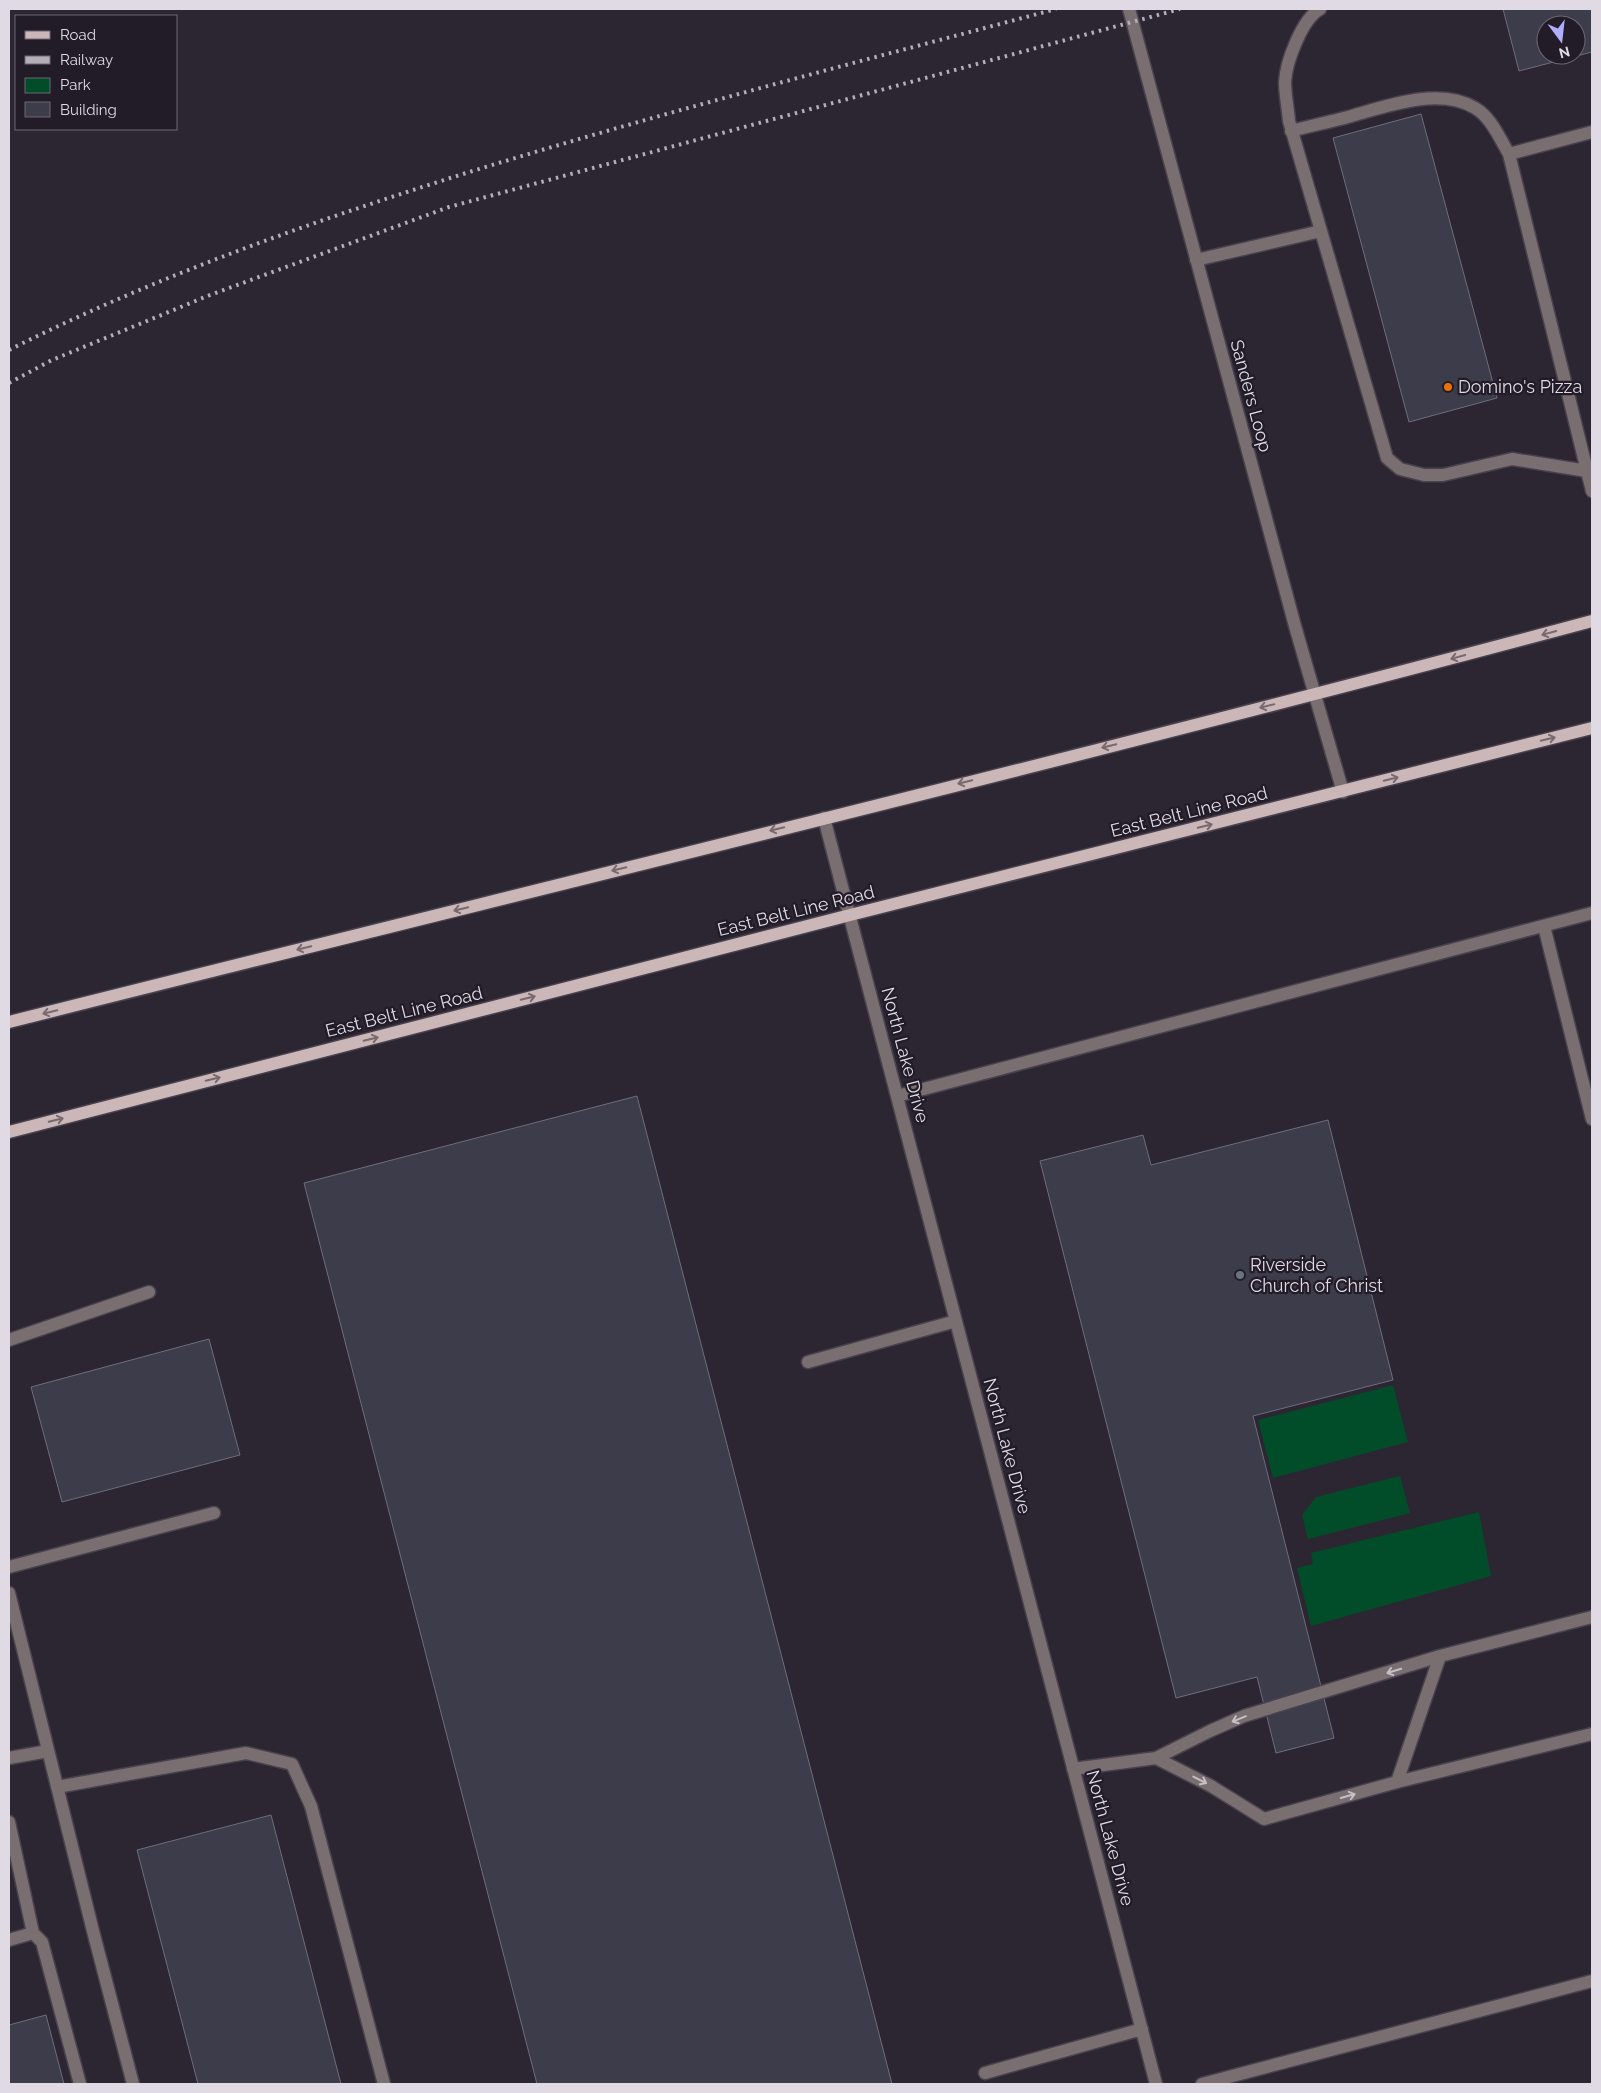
<svg xmlns="http://www.w3.org/2000/svg" width="1601" height="2093" viewBox="0 0 1601 2093" font-family="Raleway,sans-serif">
<rect width="100%" height="100%" fill="#2c2532"/>
<path fill="#024d29" d="M1393 1385 1408 1442 1273 1478 1258 1420Z
M1400 1476 1410 1513 1308 1539 1302 1515 1316 1497Z
M1479 1512 1491 1576 1311 1626 1297 1568 1313 1564 1311 1553Z"/>
<path fill="#3d3c4b" stroke="#6f6d7e" fill-rule="evenodd" d="M1503 9H1592V52L1519 71ZM1546 25H1576V55H1546Z
M1421 114 1497 398 1409 422 1333 138Z
M637 1096 892 2084H537L304 1183Z
M1328 1120 1393 1380 1253 1416 1334 1738 1276 1753 1257 1677 1176 1698 1040 1161 1143 1135 1151 1165Z
M209 1339 240 1455 62 1502 31 1387Z
M271 1815 341 2084H198L137 1850Z
M46 2015 64 2084H9V2025Z"/>
<g fill="none" stroke-linecap="round" stroke-linejoin="round">
<g stroke="#49424e" stroke-width="15">
<path id="minor" d="M1129 9 1295 626 1343 792
M1320 9C1302 19 1286 62 1285 82 1285 95 1288 108 1289 121L1387 458 1400 469 1424 475H1443L1512 459 1587 471 1592 470
M1291 131C1310 126 1329 122 1348 117 1384 107 1439 86 1475 108 1491 117 1500 139 1509 154
M1592 132 1509 154 1592 491
M1196 260 1321 231
M824 818 1156 2084
M1544 926 1592 1119
M897 1096 1592 913
M9 1340 149 1292
M808 1362 956 1321
M9 1567 214 1513
M9 1593 93 1931 133 2084
M9 1758 48 1751
M1156 1758 1211 1786 1264 1819 1397 1782 1592 1734
M1073 1769 1156 1758 1210 1731 1244 1716 1440 1656
M1397 1782 1440 1656 1592 1617
M57 1787 246 1753 292 1764 311 1806 384 2084
M9 1822 33 1933 9 1940
M33 1933 42 1942 80 2084
M985 2073 1142 2029
M1202 2084 1592 1981"/>
</g>
<g stroke="#49424e" stroke-width="15">
<path id="major" d="M9 1022C537 889 1066 762 1592 621
M9 1132 850 915 1592 728"/>
</g>
<use href="#minor" stroke="#796f70" stroke-width="12"/>
<use href="#major" stroke="#cbb7b8" stroke-width="12"/>
<path stroke="#b3aeb8" stroke-width="4" stroke-dasharray="2.5 5" stroke-linecap="butt" d="M9 350C154 277 308 223 463 174 659 113 858 62 1056 9
M9 383 52 360 210 295 449 207 1180 9"/>
</g>
<defs><path id="oneway-shaft" d="M-6 0H5M1.5-3L5.5 0L1.5 3" fill="none" stroke-width="1.6" stroke-linecap="round" stroke-linejoin="round" transform="scale(1.25)"/></defs>
<g stroke="#766970">
<use href="#oneway-shaft" transform="translate(1549 633) rotate(165)"/>
<use href="#oneway-shaft" transform="translate(1458 657) rotate(165)"/>
<use href="#oneway-shaft" transform="translate(1267 706) rotate(166)"/>
<use href="#oneway-shaft" transform="translate(1548 739) rotate(-14)"/>
<use href="#oneway-shaft" transform="translate(1109 746) rotate(166)"/>
<use href="#oneway-shaft" transform="translate(1391 779) rotate(-14)"/>
<use href="#oneway-shaft" transform="translate(965 782) rotate(166)"/>
<use href="#oneway-shaft" transform="translate(1205 826) rotate(-14)"/>
<use href="#oneway-shaft" transform="translate(777 829) rotate(166)"/>
<use href="#oneway-shaft" transform="translate(619 869) rotate(166)"/>
<use href="#oneway-shaft" transform="translate(461 909) rotate(166)"/>
<use href="#oneway-shaft" transform="translate(304 948) rotate(166)"/>
<use href="#oneway-shaft" transform="translate(528 998) rotate(-14)"/>
<use href="#oneway-shaft" transform="translate(50 1012) rotate(166)"/>
<use href="#oneway-shaft" transform="translate(371 1039) rotate(-14)"/>
<use href="#oneway-shaft" transform="translate(213 1079) rotate(-14)"/>
<use href="#oneway-shaft" transform="translate(56 1120) rotate(-14)"/>
</g>
<g stroke="#c6bfc7">
<use href="#oneway-shaft" transform="translate(1394 1671) rotate(163)"/>
<use href="#oneway-shaft" transform="translate(1239 1719) rotate(158)"/>
<use href="#oneway-shaft" transform="translate(1200 1780) rotate(27)"/>
<use href="#oneway-shaft" transform="translate(1348 1796) rotate(-16)"/>
</g>
<circle fill="#e8710a" stroke="#221b28" stroke-width="2" cx="1448" cy="387" r="5"/>
<circle fill="#6b7280" stroke="#221b28" stroke-width="2" cx="1240" cy="1275" r="5"/>
<g text-anchor="middle" stroke-width="4.5" stroke-linejoin="round" paint-order="stroke">
<g font-size="18" fill="#dfdae4" stroke="#221b28" text-anchor="start">
<text x="1458" y="393">Domino's Pizza</text>
<text x="1250" y="1271">Riverside<tspan x="1250" dy="21">Church of Christ</tspan></text>
</g>
<g font-size="18" fill="#dfdae4" stroke="#221b28">
<text transform="translate(1251 396) rotate(75)" y="6">Sanders Loop</text>
<text transform="translate(1189 812) rotate(-14)" y="6">East Belt Line Road</text>
<text transform="translate(796 911) rotate(-14)" y="6">East Belt Line Road</text>
<text transform="translate(404 1012) rotate(-14)" y="6">East Belt Line Road</text>
<text transform="translate(905 1055) rotate(75)" y="6">North Lake Drive</text>
<text transform="translate(1007 1446) rotate(75)" y="6">North Lake Drive</text>
<text transform="translate(1110 1838) rotate(75)" y="6">North Lake Drive</text>
</g>
</g>
<rect width="1601" height="2093" fill="none" stroke="#dfdae4" stroke-width="20"/>
<rect x="15" y="15" width="162" height="115" fill="#221b28" stroke="#6e6773"/>
<rect x="25" y="31" width="25" height="8" fill="#cbb7b8" stroke="#6e6773"/>
<text x="60" y="40" font-size="15" fill="#dfdae4">Road</text>
<rect x="25" y="56" width="25" height="8" fill="#b3aeb8" stroke="#6e6773"/>
<text x="60" y="65" font-size="15" fill="#dfdae4">Railway</text>
<rect x="25" y="78" width="25" height="15" fill="#024d29" stroke="#6e6773"/>
<text x="60" y="90" font-size="15" fill="#dfdae4">Park</text>
<rect x="25" y="102" width="25" height="15" fill="#3d3c4b" stroke="#6e6773"/>
<text x="60" y="115" font-size="15" fill="#dfdae4">Building</text>
<g transform="translate(1561 40) rotate(165)"><circle r="24" fill="#221b28" stroke="#6e6773"/>
<path d="M0-4L9 19L0 12L-9 19Z" fill="#b1adfa"/>
<text y="-8" font-size="14" font-weight="bold" text-anchor="middle" fill="#dfdae4">N</text>
</g>
</svg>
